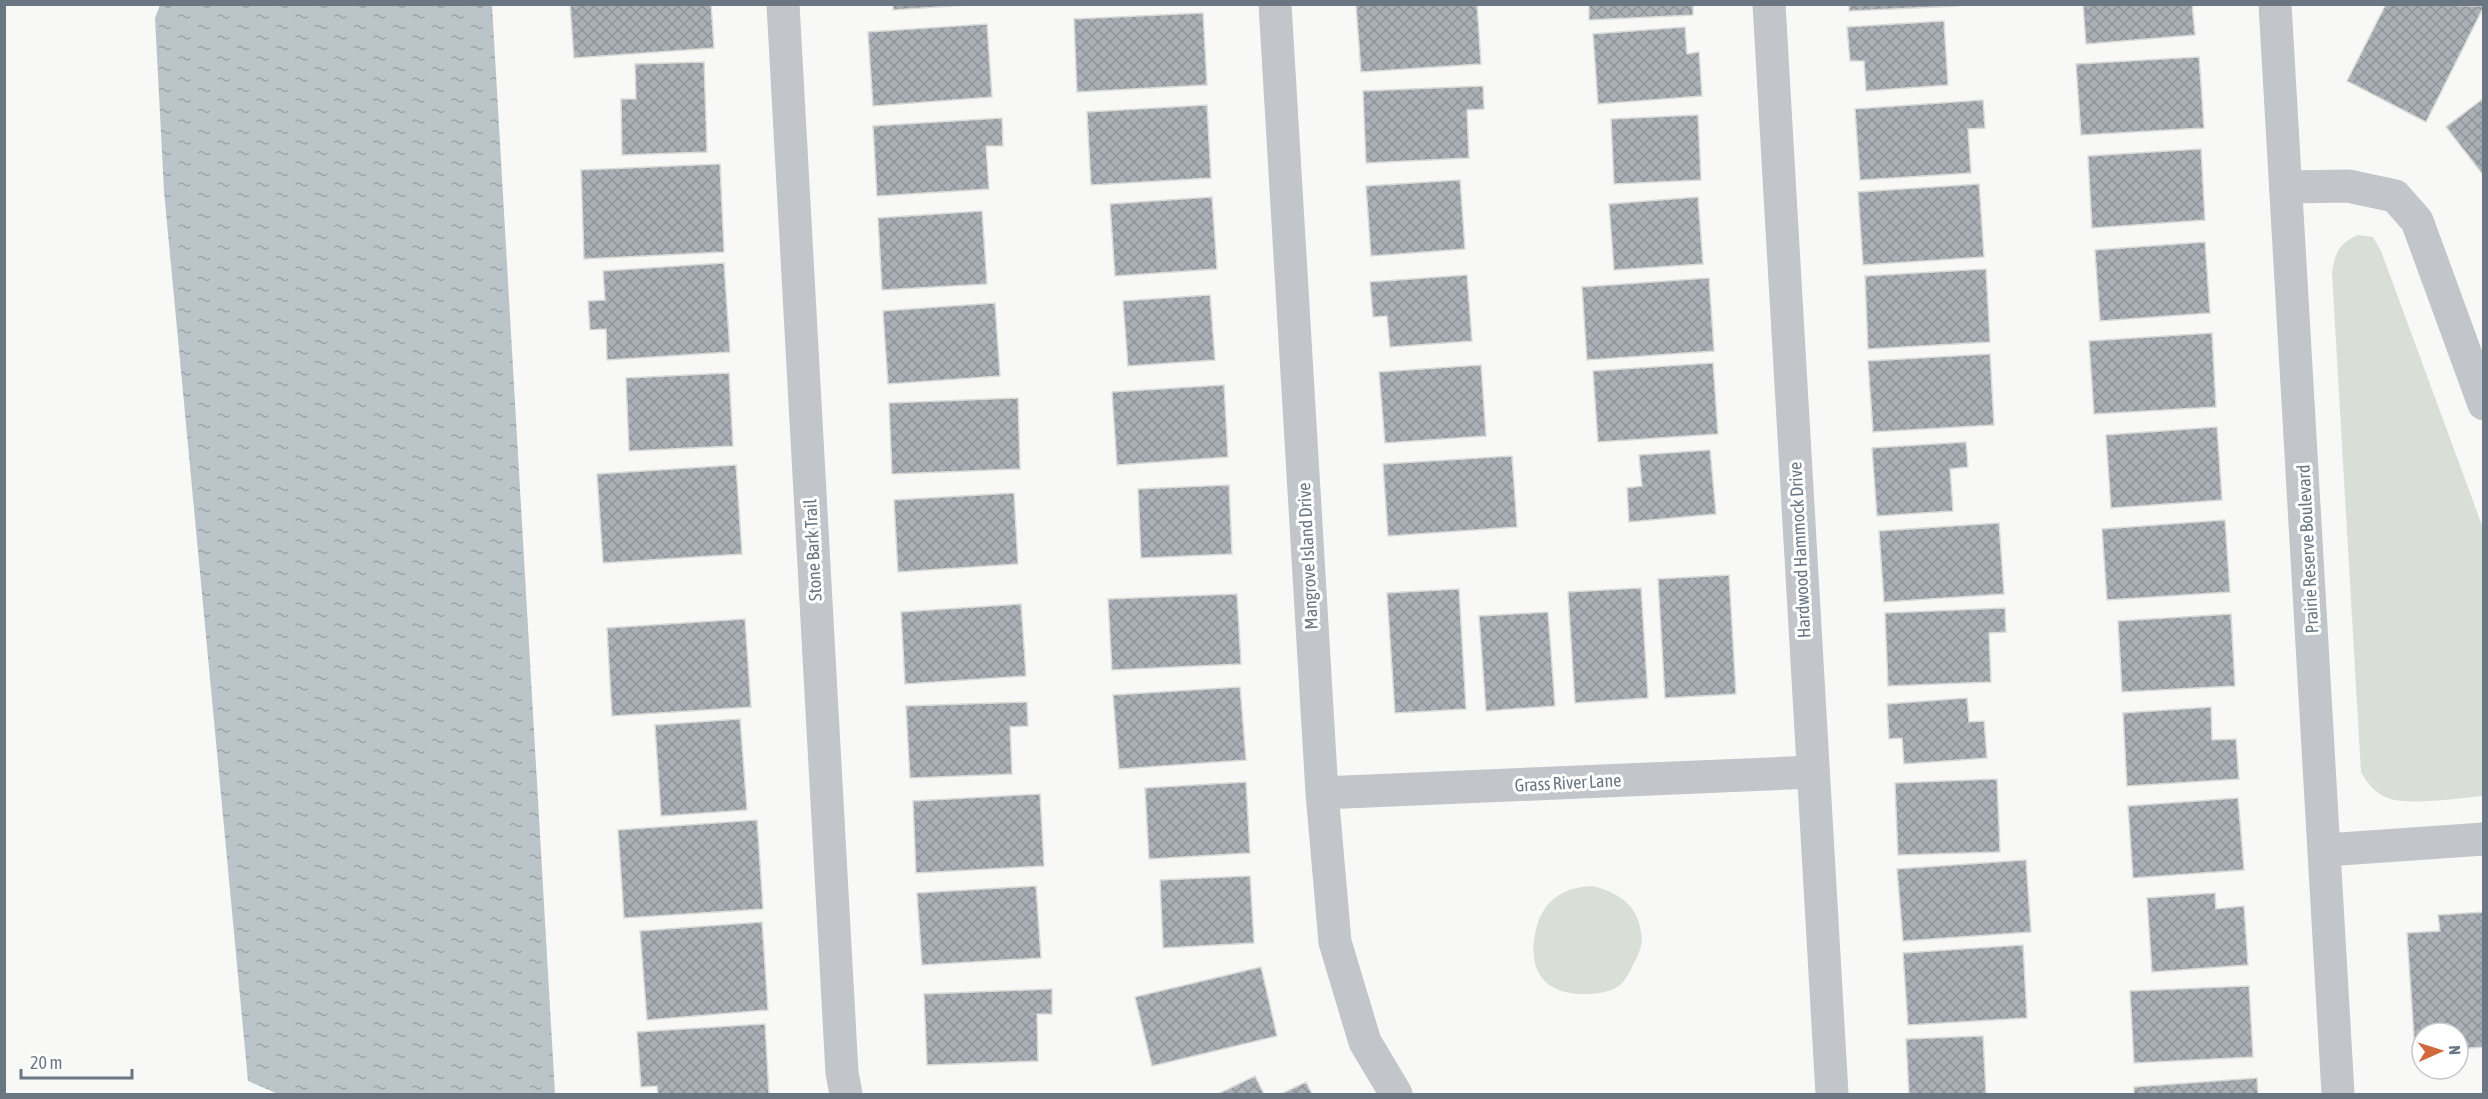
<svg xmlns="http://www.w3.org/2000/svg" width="2488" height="1099" viewBox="0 0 2488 1099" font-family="'Asap Condensed',sans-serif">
<defs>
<pattern id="water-ripples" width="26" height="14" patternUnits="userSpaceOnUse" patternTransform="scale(1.5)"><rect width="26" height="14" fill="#bbc4c8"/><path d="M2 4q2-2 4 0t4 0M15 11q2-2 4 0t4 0" fill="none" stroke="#9ca4a8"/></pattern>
<pattern id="building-cross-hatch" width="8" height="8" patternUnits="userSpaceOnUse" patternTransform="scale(1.5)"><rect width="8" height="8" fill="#aab0b5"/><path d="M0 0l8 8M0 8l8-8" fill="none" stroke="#8e9499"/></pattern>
</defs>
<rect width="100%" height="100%" fill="#f8f8f6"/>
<path fill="#d9ded7" d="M2358 235 2373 237 2381 251 2483 528V796C2460 798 2409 806 2388 798 2376 794 2366 782 2361 772L2332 273C2335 253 2339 243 2358 235Z
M1592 886C1611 890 1632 901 1638 920 1644 940 1643 945 1634 963 1630 971 1626 980 1619 986 1608 993 1596 994 1583 994 1545 994 1528 971 1535 934 1542 902 1559 888 1592 886Z"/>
<path fill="url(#water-ripples)" d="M160 5H492L555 1094H278L248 1081 164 191 155 18Z"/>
<path fill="url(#building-cross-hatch)" stroke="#dadad8" stroke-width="1.5" d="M570 4H711L714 48 574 58Z
M893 4H982L893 10Z
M1356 4H1477L1481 64 1361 72Z
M1589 4H1693V15L1589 20Z
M1849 4H1958V6L1849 11Z
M2083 4H2192L2195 35 2086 44Z
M2386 4 2484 6 2426 122 2347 81Z
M1203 13 1207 85 1077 92 1074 19Z
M1944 21 1948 85 1866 91 1864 61H1850L1847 27Z
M987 24 992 97 873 106 868 32Z
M1685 27 1687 54 1699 52 1702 96 1598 104 1593 34Z
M2199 57 2204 128 2081 135 2076 64Z
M704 62 707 152 622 155 621 99H636L635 64Z
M1483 86 1484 109 1467 110 1469 158 1366 163 1363 91Z
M2484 98V176L2446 127Z
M1983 100 1985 128 1968 129 1971 173 1860 180 1855 109Z
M1207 105 1211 178 1091 185 1087 112Z
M1698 115 1701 180 1614 184 1611 119Z
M1002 118 1003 146H986L989 189 877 196 873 126Z
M2201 149 2205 220 2092 228 2088 156Z
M720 164 724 252 584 259 581 170Z
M1460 180 1465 249 1371 256 1366 186Z
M1979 184 1984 257 1863 265 1858 192Z
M1212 197 1217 269 1115 276 1110 204Z
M1698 197 1703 264 1614 270 1609 204Z
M982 211 987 284 882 290 878 218Z
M2205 242 2210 313 2100 321 2095 250Z
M724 263 730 352 607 360 606 329 590 330 588 301 605 300 603 271Z
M1986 269 1990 342 1868 349 1865 276Z
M1467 275 1472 341 1390 347 1387 316 1373 317 1370 282Z
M1709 278 1714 351 1587 360 1582 287Z
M1210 295 1215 360 1128 366 1123 301Z
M995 303 1000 376 888 384 883 311Z
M2212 333 2216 407 2094 414 2089 341Z
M1990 354 1994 425 1873 432 1868 361Z
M1713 363 1718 434 1598 442 1593 371Z
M1481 365 1486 436 1385 443 1379 372Z
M729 373 733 446 629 451 626 378Z
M1224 385 1228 457 1117 465 1112 392Z
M1018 398 1020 469 892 474 889 403Z
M2217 427 2222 500 2111 508 2106 435Z
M1966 442 1968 467 1950 469 1953 511 1877 516 1872 448Z
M1710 450 1716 514 1629 522 1627 488 1642 486 1639 455Z
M1512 456 1517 527 1388 536 1383 464Z
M736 465 742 554 603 563 597 474Z
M1229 485 1232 554 1141 558 1138 489Z
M1014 493 1018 564 898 572 894 500Z
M2225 520 2230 592 2107 600 2102 529Z
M1999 523 2004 594 1884 602 1879 531Z
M1729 575 1736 694 1665 698 1658 579Z
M1641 588 1648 698 1575 703 1568 592Z
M1459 589 1466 709 1395 713 1387 593Z
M1237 594 1241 664 1112 670 1108 599Z
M1021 604 1026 676 905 684 901 612Z
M2005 608 2006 632 1989 633 1991 682 1888 686 1885 613Z
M1548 612 1555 706 1486 711 1479 616Z
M2231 614 2235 686 2122 692 2118 621Z
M745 619 751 707 612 716 607 628Z
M1240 687 1246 760 1119 769 1113 695Z
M1967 698 1969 722 1984 721 1987 758 1904 764 1902 738 1889 739 1887 704Z
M1027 702 1028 726 1010 727 1012 774 910 778 906 706Z
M2211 707 2212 740 2236 739 2239 779 2127 786 2123 713Z
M740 719 747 810 661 816 655 725Z
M1997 779 2000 852 1898 855 1895 783Z
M1246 782 1250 853 1149 859 1145 788Z
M1040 794 1044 866 916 873 913 801Z
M2238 798 2244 870 2133 878 2128 806Z
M757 820 763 909 624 918 618 830Z
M2026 860 2031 932 1903 941 1897 869Z
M1250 876 1254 943 1163 948 1160 880Z
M1036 886 1041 958 922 965 917 893Z
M2215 893 2216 909 2244 906 2248 965 2152 972 2147 898Z
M2484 912V1047L2458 1049V1033H2422V1051L2415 1052 2407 933 2440 931 2438 915Z
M762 922 768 1010 647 1020 640 931Z
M2023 945 2027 1018 1908 1025 1903 953Z
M1261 967 1277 1036 1152 1066 1135 997Z
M2249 986 2253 1057 2134 1063 2130 991Z
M1052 989V1014H1037L1038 1061 927 1065 924 994Z
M765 1024 769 1094H658L657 1086 641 1087 637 1032Z
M1983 1036 1986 1094H1909L1906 1039Z
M1255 1076 1264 1094H1218Z
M2257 1078 2258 1094H2134V1087Z
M1306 1082 1312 1094H1281Z"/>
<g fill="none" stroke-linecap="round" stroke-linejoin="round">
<path stroke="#c2c5c9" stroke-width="33" d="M783 4 842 1073 846 1094
M1275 4 1322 793 1335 942 1365 1042 1396 1094
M1769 4 1832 1094
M2275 4 2338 1094
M2286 187 2348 186 2395 196 2417 221 2484 404
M1322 793 1813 772
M2326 850 2484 839"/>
</g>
<g text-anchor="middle" stroke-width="6" stroke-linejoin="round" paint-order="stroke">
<g font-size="18" fill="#6a7783" stroke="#fff">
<text transform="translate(2308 549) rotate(-93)" y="6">Prairie Reserve Boulevard</text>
<text transform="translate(813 550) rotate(-93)" y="6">Stone Bark Trail</text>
<text transform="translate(1800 550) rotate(-93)" y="6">Hardwood Hammock Drive</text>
<text transform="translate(1308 556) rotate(-93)" y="6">Mangrove Island Drive</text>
<text transform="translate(1568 783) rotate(-3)" y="6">Grass River Lane</text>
</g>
</g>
<rect width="2488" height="1099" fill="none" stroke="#6a7783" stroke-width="12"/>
<g transform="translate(2440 1051) rotate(87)"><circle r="28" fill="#ffffff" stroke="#c3c9cd" stroke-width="1.5"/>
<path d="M0-4.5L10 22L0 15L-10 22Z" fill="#d0693d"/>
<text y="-9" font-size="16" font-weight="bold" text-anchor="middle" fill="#6a7783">N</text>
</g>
<path d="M21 1069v9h111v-9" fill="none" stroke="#6a7783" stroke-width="3"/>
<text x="30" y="1069" font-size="18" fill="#6a7783" stroke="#ffffff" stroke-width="4.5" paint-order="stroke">20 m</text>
</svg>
